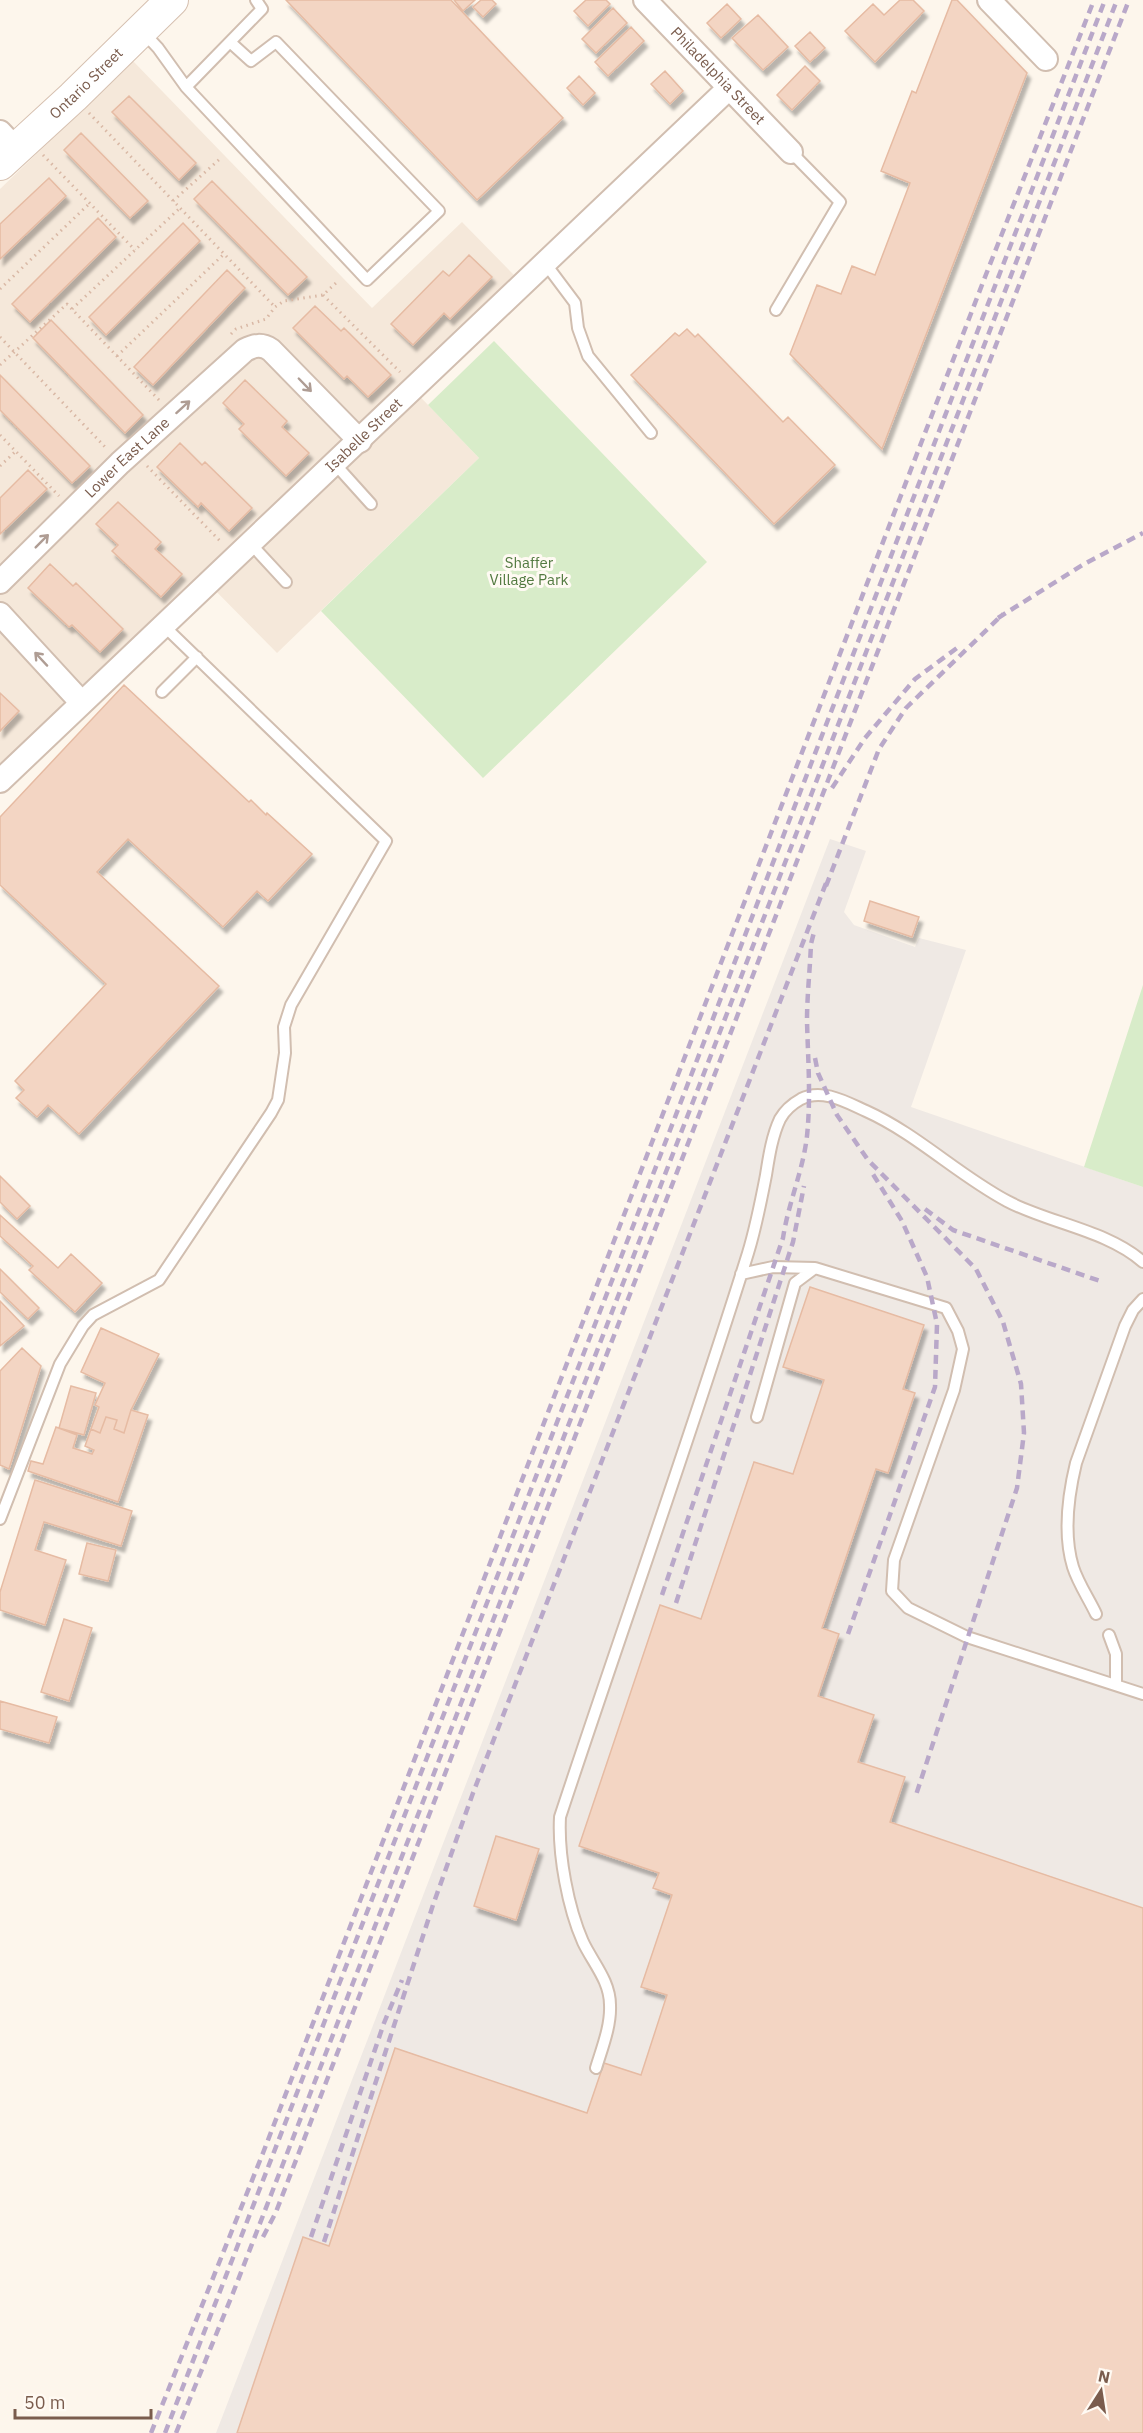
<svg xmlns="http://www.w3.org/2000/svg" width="1143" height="2433" viewBox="0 0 1143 2433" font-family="'IBM Plex Sans',sans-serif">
<defs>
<filter id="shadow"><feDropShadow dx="3.5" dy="6" stdDeviation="1.5" flood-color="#0004"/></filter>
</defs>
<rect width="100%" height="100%" fill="#fdf6ec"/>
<path fill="#f5e8da" d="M133 61 372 308 462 222 514 275 404 380 479 458 277 653 199 574 0 766V189Z"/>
<path fill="#efe9e4" d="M830 839 866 851 844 912 854 925 915 947 919 938 966 950 911 1107 1143 1187V2433H216Z"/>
<path fill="#d8ecc9" d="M494 341 707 562 483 778 321 611 479 458 428 405Z
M1143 985V1187L1084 1167Z"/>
<path fill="#f3d5c3" stroke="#e6bba3" stroke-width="1.5" filter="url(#shadow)" d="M286 0H451L563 118 477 200Z
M454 0H475L463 11Z
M481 0H492L496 4 483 17 473 7Z
M586 0H606L610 4 588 26 574 11Z
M900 0H913L924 11 875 62 845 31 873 4 884 15Z
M952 0H957L1027 73 882 449 790 354 817 285 841 294 852 266 875 275 910 183 881 171 912 91 916 93Z
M727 4 741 19 721 38 707 23Z
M613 8 627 23 596 53 582 39Z
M758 15 788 47 763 70 732 38Z
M631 27 644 41 608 76 595 62Z
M810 32 825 48 810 62 795 46Z
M805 66 820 81 792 110 777 95Z
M665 71 683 91 670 104 651 84Z
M579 76 595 93 583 105 567 88Z
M129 96 196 163 179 180 112 112Z
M81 133 148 201 130 218 64 150Z
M49 178 66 196 0 259V224Z
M212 181 307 277 288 295 194 199Z
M98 218 116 237 30 322 12 304Z
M183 223 200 241 106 335 89 317Z
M469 255 492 277 450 319 444 313 413 345 391 324 443 271 449 276Z
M227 270 245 288 153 385 134 367Z
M315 306 341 331 344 328 391 375 368 397 347 376 344 379 293 328Z
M51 320 143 415 125 433 33 338Z
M687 329 695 337 698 334 783 422 788 417 835 465 774 524 631 375 675 333 679 336Z
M0 375 90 466 72 483 0 410Z
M245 380 287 421 282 427 309 453 286 476 239 429 244 424 223 403Z
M180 443 202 465 205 462 252 508 229 531 201 503 198 507 157 467Z
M28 470 47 489 0 534V498Z
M118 502 161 542 155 549 182 574 161 597 112 551 118 545 96 524Z
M50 564 73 586 76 583 123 629 100 652 72 625 69 627 28 588Z
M124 685 249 802 251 800 266 815 267 813 312 854 268 901 257 891 223 927 128 839 97 872 219 986 79 1134 48 1105 37 1117 16 1098 24 1090 15 1081 106 984 0 885V817Z
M0 693 19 711 0 731Z
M870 901 919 917 912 937 864 921Z
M0 1176 30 1206 17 1219 0 1202Z
M0 1215 58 1268 71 1254 102 1283 75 1312 29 1270 33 1266 0 1236Z
M0 1269 39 1308 28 1319 0 1292Z
M810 1287 924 1325 903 1389 915 1393 888 1473 876 1469 822 1628 839 1634 818 1696 874 1715 858 1762 905 1777 890 1822 1143 1908V2433H237L303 2237 329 2246 395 2048 587 2113 604 2063 641 2075 667 1995 641 1987 672 1895 653 1888 659 1873 579 1846 660 1605 701 1619 754 1462 793 1474 824 1380 783 1367Z
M0 1301 24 1326 0 1346Z
M101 1328 159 1354 131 1410 124 1433 114 1429 117 1420 106 1417 100 1433 91 1429 99 1407 95 1405 105 1383 81 1372Z
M22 1348 41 1366 9 1469 0 1465V1371Z
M71 1386 96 1393 84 1435 59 1428Z
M131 1410 148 1415 118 1502 28 1471 31 1461 43 1464 56 1427 77 1435 73 1448 92 1454 94 1450 85 1446 91 1429 100 1433 106 1417 117 1420 114 1429 124 1433Z
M35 1480 132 1511 121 1546 44 1522 35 1550 66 1560 45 1625 0 1610V1592Z
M87 1543 116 1550 108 1581 79 1574Z
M64 1619 92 1628 69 1701 41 1692Z
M0 1701 57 1717 49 1743 0 1729Z
M496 1836 539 1849 516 1920 474 1906Z"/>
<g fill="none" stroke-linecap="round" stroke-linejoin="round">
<g stroke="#d1beb0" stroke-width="14">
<path id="lane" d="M143 32 158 48 186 87 367 280 439 211 276 42 251 61 230 42
M186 87 262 9 256 0
M545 263 575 303 578 328 588 356 651 433
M776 310 840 202 791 152
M335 464 371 504
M250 543 286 582
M162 692 197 657
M741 1274 773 1267 815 1268
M757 1417 795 1283 815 1268 946 1308 958 1331 963 1349 954 1390 894 1560 892 1591 908 1608 967 1637 1143 1694
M0 1519 60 1364 83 1326 93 1315 159 1280 271 1113 278 1100 285 1053 284 1027 291 1005 386 841 163 625
M1096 1614C1089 1599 1078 1583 1073 1567 1063 1534 1068 1496 1076 1463L1125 1326 1133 1310 1143 1299
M1109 1635 1116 1654V1685
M596 2068C602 2048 611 2026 610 2005 610 1981 593 1963 583 1942 568 1908 558 1855 560 1817 622 1629 689 1442 748 1253 756 1227 761 1201 766 1175 769 1156 772 1136 780 1119 785 1110 792 1104 801 1099 822 1088 846 1102 866 1111 917 1134 958 1175 1007 1201 1048 1223 1107 1230 1143 1262"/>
</g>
<g stroke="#d1beb0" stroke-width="26">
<g id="street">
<path id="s1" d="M645 0 791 152"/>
<path d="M989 0 1046 59"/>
<path d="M0 132 16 149"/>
<path id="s2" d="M0 582 120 463 245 350C255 345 262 344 271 350L360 441"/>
<path d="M0 614 81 702"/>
<path id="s3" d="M0 781 729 88"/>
</g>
</g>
<g stroke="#d6c0b0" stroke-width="34">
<g id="secondary">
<path id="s4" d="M0 164 73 97 172 0"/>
</g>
</g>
<path stroke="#d9b8a5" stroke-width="3" stroke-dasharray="1.5 4.5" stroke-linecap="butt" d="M89 113 275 307
M43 155 135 250
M173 201 221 158
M0 289 90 203
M323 295 400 372
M72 309 180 208
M231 334 236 329 266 319 275 307 284 301 323 295 337 282
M0 337 107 449
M117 356 224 254
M0 365 67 304 159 400
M0 435 59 496
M0 466 16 451
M147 466 222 543"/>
<use href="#lane" stroke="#fff" stroke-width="10"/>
<use href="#street" stroke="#fff" stroke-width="22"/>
<use href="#secondary" stroke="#fff" stroke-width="32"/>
<path stroke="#b9a8c9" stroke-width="4.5" stroke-dasharray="9 6" stroke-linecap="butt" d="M998 618 1084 564 1143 533
M832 788 865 738 915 679 961 645
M826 886 879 749 906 708 1003 614
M815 1058 818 1073 837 1115 868 1160 976 1269 1003 1322 1021 1384 1024 1433 1017 1488 915 1798
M925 1209 953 1230 1100 1281
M662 1595 783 1238C788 1204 803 1171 807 1136 811 1097 808 1060 807 1021 807 996 810 969 811 944L814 932
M676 1603 793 1242 804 1186
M848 1634 935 1387 937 1324 927 1277 902 1221 871 1171
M263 2237 276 2212 1129 0
M311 2237 384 2023 402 1980
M324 2242 433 1905 473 1793 828 878
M151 2433 263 2153 985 277 1094 0
M165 2433 637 1216 1105 0
M176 2433 233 2293C529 1529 823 764 1117 0"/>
</g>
<defs><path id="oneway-shaft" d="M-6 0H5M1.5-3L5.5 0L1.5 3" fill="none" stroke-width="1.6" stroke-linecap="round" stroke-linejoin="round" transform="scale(1.5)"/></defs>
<g stroke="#af9d94">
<use href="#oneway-shaft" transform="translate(305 385) rotate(46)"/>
<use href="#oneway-shaft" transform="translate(183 407) rotate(-42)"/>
<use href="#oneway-shaft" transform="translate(42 541) rotate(-45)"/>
<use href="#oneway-shaft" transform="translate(41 659) rotate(-133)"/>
</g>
<g text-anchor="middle" stroke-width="6" stroke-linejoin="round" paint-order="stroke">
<g font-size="15" fill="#7a5c4d" stroke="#fffaf3">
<text dy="5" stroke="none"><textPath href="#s1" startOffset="105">Philadelphia Street</textPath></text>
<text dy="5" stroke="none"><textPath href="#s4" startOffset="118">Ontario Street</textPath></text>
<text dy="5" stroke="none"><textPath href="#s3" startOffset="502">Isabelle Street</textPath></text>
<text dy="5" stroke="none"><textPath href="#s2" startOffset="178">Lower East Lane</textPath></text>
</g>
<g font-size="15" fill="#537a41" stroke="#fffaf3">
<text x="529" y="568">Shaffer<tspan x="529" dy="17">Village Park</tspan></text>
</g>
</g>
<g transform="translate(1101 2391) rotate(12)" stroke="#fffaf3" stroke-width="4.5" paint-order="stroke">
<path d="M0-4.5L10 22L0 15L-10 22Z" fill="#7a5c4d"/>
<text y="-9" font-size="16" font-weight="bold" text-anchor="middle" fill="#7a5c4d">N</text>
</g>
<path d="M15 2409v9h136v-9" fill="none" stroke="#7a5c4d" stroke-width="3"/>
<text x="24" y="2409" font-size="18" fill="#7a5c4d" stroke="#fffaf3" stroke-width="4.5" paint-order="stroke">50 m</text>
</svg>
